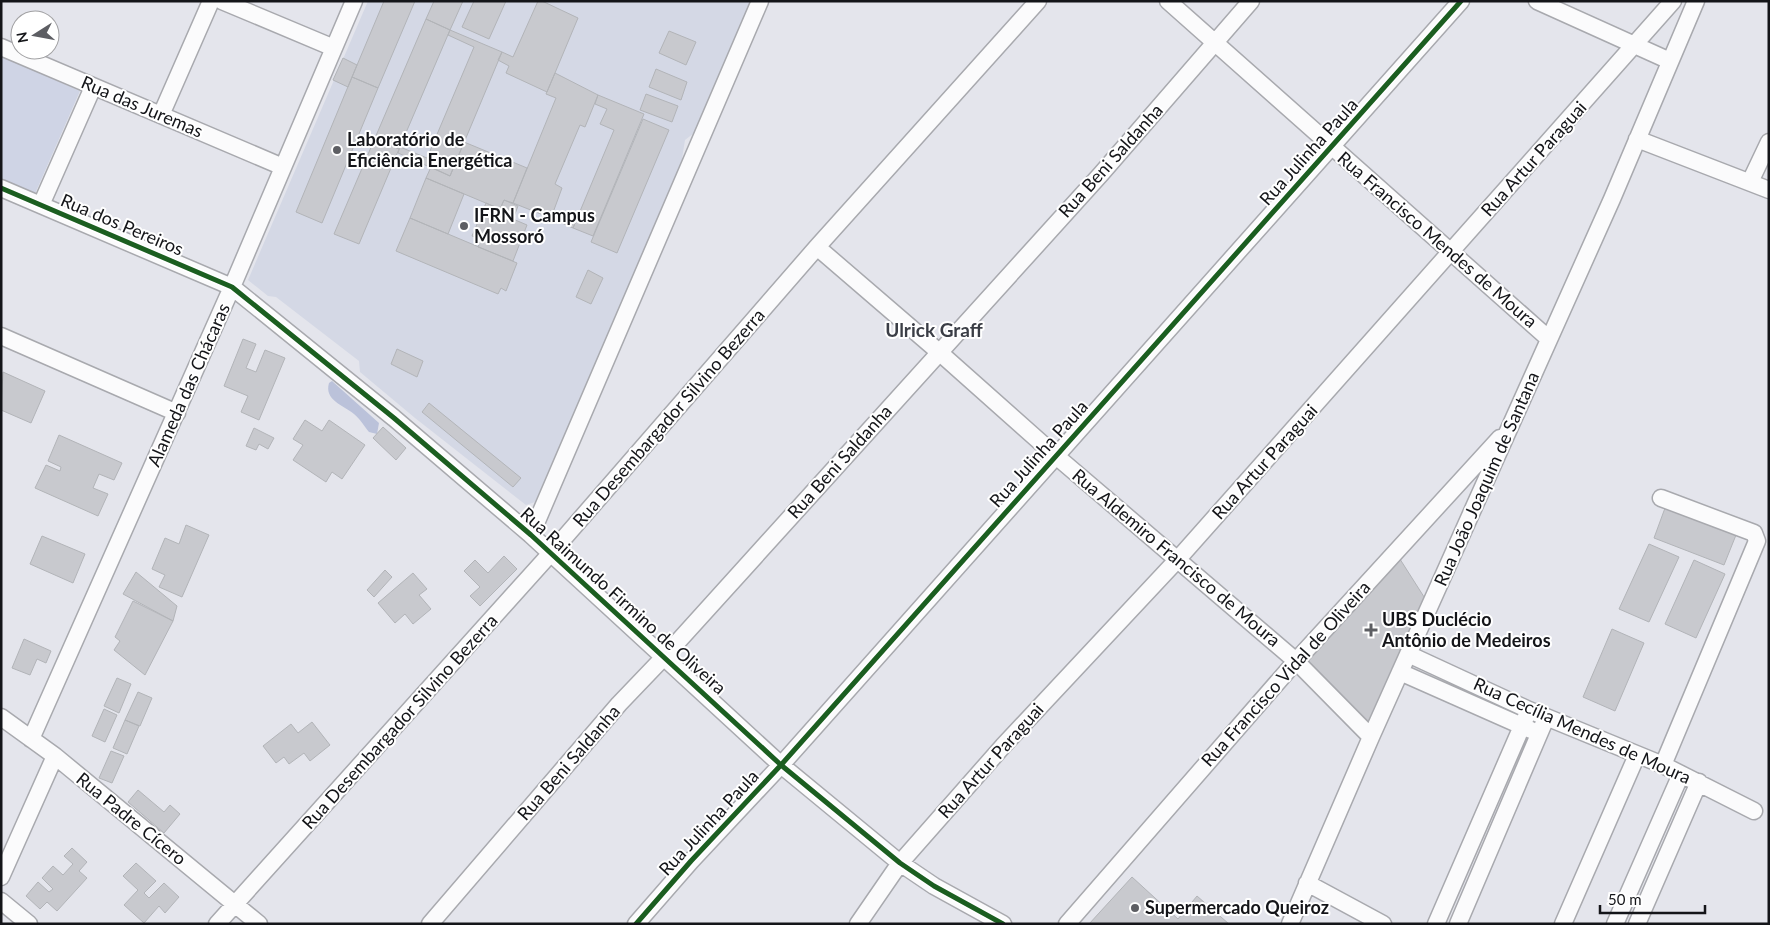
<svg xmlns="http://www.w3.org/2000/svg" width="1770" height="925" viewBox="0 0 1770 925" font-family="Lato,sans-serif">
<rect width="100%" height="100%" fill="#e4e5ec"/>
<path fill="#d4d8e5" d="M368 1H752L698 130 685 140 680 171 535 502 526 505 415 418 360 372 359 361 276 297 268 296 248 280Z"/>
<path fill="#cfd4e5" d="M1 56 80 91 34 196 1 181Z"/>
<path fill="#bbc2da" d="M332 381 379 423 377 434 369 432C364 426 361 420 354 414 343 405 324 400 329 383Z"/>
<path fill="#c8c9ce" stroke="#b2b4b8" d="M384 1H415L378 88 352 77Z
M434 1H463L450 30 426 19Z
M474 1H506L489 39 462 27Z
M538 1H542L578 18 547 92 506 73 509 66 498 60 502 52 513 57Z
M426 19 450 30 399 149 375 138Z
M450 30 502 52 450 176 398 153 400 147 427 158 474 47 448 35Z
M669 31 696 42 686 65 659 53Z
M343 58 357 65 348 87 333 80Z
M656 69 687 82 681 100 649 87Z
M555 73 598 95 585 127 580 125 555 184 562 188 551 218 513 203 556 98 546 94Z
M352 77 378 88 322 223 296 212Z
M646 94 678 106 672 122 640 110Z
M598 95 644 114 593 236 573 228 614 130 600 124 607 109 595 104Z
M643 119 669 130 617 253 591 242Z
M375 138 399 149 359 244 334 234Z
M464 142 527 168 513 203 504 200 500 209 426 178 431 167 450 176Z
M426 178 464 194 448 234 410 218Z
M504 200 518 206 513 219 527 225 513 261 478 247 481 239 472 236 486 203 500 209Z
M553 212 576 221 573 228 551 218Z
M410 218 517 263 506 291 501 288 498 294 396 251Z
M588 270 603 278 591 304 576 297Z
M243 339 256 344 246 368 256 372 265 350 285 358 259 420 241 412 248 396 224 386Z
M397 349 423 361 417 377 391 364Z
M3 372 45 391 31 423 1 410Z
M429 403 521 478 513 487 422 412Z
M305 420 322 431 329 420 365 445 342 479 332 472 326 482 293 460 303 445 293 439Z
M383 427 406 448 396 460 373 438Z
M254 428 274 438 268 449 259 444 256 450 246 446Z
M59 435 122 463 114 480 99 474 93 488 108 494 98 516 35 488 46 465 60 471 61 467 48 461Z
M1665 508 1736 535 1724 565 1654 538Z
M186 525 209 535 182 597 159 587 165 575 152 569 165 538 179 544Z
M42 536 85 554 73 583 30 564Z
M1649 544 1679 557 1649 622 1619 609Z
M504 556 517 569 480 606 470 596 480 587 464 571 475 560 488 573Z
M1398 556 1426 600 1370 733 1299 661Z
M1694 560 1725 574 1696 638 1665 624Z
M385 570 392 577 374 597 367 590Z
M136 572 177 606 173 621 123 594Z
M413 573 427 589 419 595 431 609 413 624 405 614 395 623 378 603Z
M133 601 173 621 145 675 114 650 120 641 115 637Z
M1612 629 1644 643 1615 711 1583 697Z
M24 639 51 651 46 663 37 659 30 675 12 668Z
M117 678 131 684 119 713 104 706Z
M138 692 152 698 140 726 125 720Z
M104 709 117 715 105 742 92 736Z
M125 720 139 726 127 754 113 748Z
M312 722 330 745 310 761 304 753 289 764 284 757 276 763 263 746 291 724 298 733Z
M111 751 124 756 112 783 99 778Z
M138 790 164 812 170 805 180 814 164 833 128 802Z
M72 848 87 862 79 871 87 878 57 911 47 902 40 909 26 896 38 882 49 892 53 889 42 878 53 866 63 875 73 864 64 856Z
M136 863 156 881 144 893 149 898 164 883 179 897 165 913 159 906 144 923 124 905 138 890 123 876Z
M1132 877 1178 919 1197 896 1229 924H1089Z"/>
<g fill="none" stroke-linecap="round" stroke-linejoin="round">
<g stroke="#a8a9ae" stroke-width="19">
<path id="minor" d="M222 1 334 48
M1168 1 1549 339
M1537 1 1670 61
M1 47 283 167
M161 115 211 1
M1637 139 1769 190
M1750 182 1769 142
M1 188 232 287 394 418 531 535 781 765 900 863 934 886 1003 924
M41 205 93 87
M817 247 939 352 1056 456 1296 661 1371 737
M1 336 177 413
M1661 498 1754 533 1757 541 1663 765
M531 535 760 1
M1408 654 1529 710 1663 765 1754 811
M1400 672 1531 730
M1 717 55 756 259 924
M31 739 232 287 354 1
M1 877 55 756
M1307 883 1383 924
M1 901 29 924
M217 924 551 553 817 247 1038 1
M430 924 619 704 664 657 1101 174 1251 1
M636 924 691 861 781 765 1461 1
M858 924 900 863 1003 746 1178 559 1673 1
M1067 924 1296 661 1500 438
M1290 924 1371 737 1612 199 1696 1
M1436 924 1529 710
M1458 924 1546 718
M1563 924 1637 755
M1615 924 1681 774
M1637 924 1699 782"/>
</g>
<use href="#minor" stroke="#fbfbfc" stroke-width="16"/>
<g stroke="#fff" stroke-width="8">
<path id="cycleway" d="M1 188 232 287 394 418 531 535 781 765 900 863 934 886 1003 924
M636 924 691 861 781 765 1461 1"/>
</g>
<use href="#cycleway" stroke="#1b5e20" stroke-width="5"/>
</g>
<g fill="#5d5e63" stroke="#fff" stroke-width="2">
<circle cx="337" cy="150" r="5"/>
<circle cx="464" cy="226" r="5"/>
<path d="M1368.5 622.5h5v5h5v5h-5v5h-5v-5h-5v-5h5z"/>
<circle cx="1135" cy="908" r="5"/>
</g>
<g text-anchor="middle" stroke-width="4" stroke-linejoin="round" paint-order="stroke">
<g font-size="18" fill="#141519" stroke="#fff">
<text transform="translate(142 107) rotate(23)" y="6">Rua das Juremas</text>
<text transform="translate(1309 152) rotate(-48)" y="6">Rua Julinha Paula</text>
<text transform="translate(1534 159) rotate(-48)" y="6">Rua Artur Paraguai</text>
<text transform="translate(1111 161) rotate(-48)" y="6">Rua Beni Saldanha</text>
<text transform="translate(122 225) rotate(23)" y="6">Rua dos Pereiros</text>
<text transform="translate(1437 240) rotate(41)" y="6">Rua Francisco Mendes de Moura</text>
<text transform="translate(189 385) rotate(-66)" y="6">Alameda das Chácaras</text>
<text transform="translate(669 418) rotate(-49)" y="6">Rua Desembargador Silvino Bezerra</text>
<text transform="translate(1039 454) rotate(-48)" y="6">Rua Julinha Paula</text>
<text transform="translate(840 462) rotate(-48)" y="6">Rua Beni Saldanha</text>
<text transform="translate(1265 462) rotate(-48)" y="6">Rua Artur Paraguai</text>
<text transform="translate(1487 479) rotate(-66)" y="6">Rua João Joaquim de Santana</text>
<text transform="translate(1176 558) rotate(40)" y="6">Rua Aldemiro Francisco de Moura</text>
<text transform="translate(623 601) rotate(42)" y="6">Rua Raimundo Firmino de Oliveira</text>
<text transform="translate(1286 674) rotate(-48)" y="6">Rua Francisco Vidal de Oliveira</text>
<text transform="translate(400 722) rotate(-48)" y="6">Rua Desembargador Silvino Bezerra</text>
<text transform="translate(1582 731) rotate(24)" y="6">Rua Cecília Mendes de Moura</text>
<text transform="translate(991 761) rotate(-48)" y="6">Rua Artur Paraguai</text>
<text transform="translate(569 763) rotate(-49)" y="6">Rua Beni Saldanha</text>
<text transform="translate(131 819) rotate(39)" y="6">Rua Padre Cícero</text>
<text transform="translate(709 823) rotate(-47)" y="6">Rua Julinha Paula</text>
</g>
<g font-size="18" font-weight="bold" fill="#141519" stroke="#fff" text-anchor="start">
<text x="347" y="146">Laboratório de<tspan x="347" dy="21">Eficiência Energética</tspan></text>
<text x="474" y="222">IFRN - Campus<tspan x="474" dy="21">Mossoró</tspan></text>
<text x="1382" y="626">UBS Duclécio<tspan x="1382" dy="21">Antônio de Medeiros</tspan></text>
<text x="1145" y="914">Supermercado Queiroz</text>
</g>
<g font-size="19" font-weight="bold" fill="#3b3e46" stroke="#fff">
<text x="934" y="337">Ulrick Graff</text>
</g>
</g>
<rect width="1770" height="925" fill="none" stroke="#141519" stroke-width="5"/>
<g transform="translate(35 35) rotate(259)"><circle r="24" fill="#ffffff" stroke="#a1a1a3"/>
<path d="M0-4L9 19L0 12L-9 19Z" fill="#5d5e63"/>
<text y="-8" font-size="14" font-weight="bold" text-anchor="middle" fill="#141519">N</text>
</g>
<path d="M1600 905v8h105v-8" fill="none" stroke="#141519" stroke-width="2.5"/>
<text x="1608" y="905" font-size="15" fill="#141519" stroke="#ffffff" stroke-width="4" paint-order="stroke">50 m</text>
</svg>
